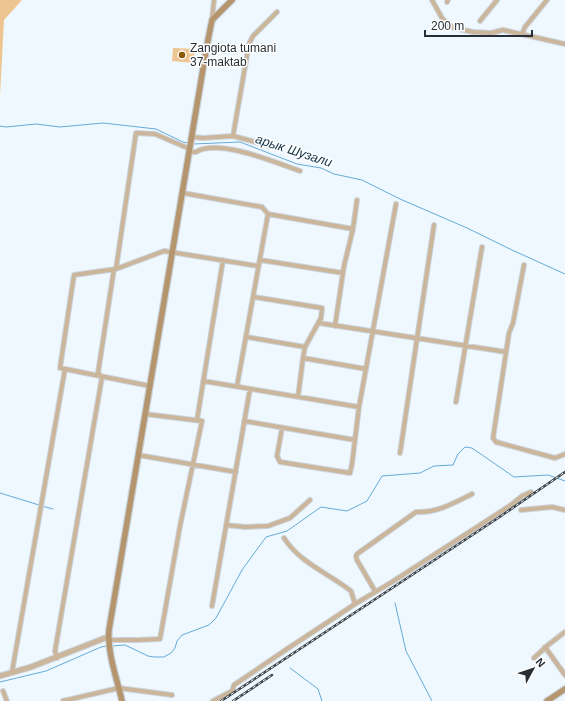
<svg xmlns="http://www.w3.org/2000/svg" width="565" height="701" viewBox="0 0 565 701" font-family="Arial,sans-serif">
<rect width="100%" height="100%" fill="#eff8fe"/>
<path fill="#eec591" d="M0 0H22L4 20 0 96Z
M173 48 195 49 194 63 172 61Z"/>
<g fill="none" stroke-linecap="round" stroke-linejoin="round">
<path stroke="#65abd9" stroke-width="1" d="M0 126 6 127 36 124 60 127 103 123 156 129 183 142 188 143
M193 144 240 142 297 164 321 168 334 174 362 180 400 199 467 228 512 250 565 274
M0 493 39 505
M42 506 53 509
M395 603 406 651 432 701
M112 646 125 645 148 656 154 657H164L171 653 175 648 177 641 182 635 209 625 216 618 242 570 266 537 287 531 321 507 347 511 367 501 382 476 420 473 434 466 453 465 458 454 465 447 472 448 514 477 548 475 565 481
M290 668 318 689 322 701
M0 682 46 671 101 647 107 646"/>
<g stroke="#cbd4da" stroke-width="6">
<path id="minor" d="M432 0 442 18 447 23 454 28 473 32 491 33 503 30 565 44
M447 2 448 0
M212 20 214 0
M480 21 497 0
M522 34 525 27 547 0
M233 136 249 44 253 36 277 12
M192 137 203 138 233 136 270 146
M190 152H196C218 138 277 163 300 171
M183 193 262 207 268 214 353 229
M260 260 343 273
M524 265 513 323 509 333 493 438 496 442 555 458 565 454
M116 269 136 133 155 134 190 149
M254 297 322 308 321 318 305 347 303 358 298 397
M319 323 506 352
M335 326 344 266 353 229 357 200
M247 337 305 347
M303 358 366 369
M203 381 359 407
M150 386 60 368 74 275 116 269 164 251 258 266
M237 386 268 214
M456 402 482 247
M197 420 223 260
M244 421 355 440
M282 428 277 456 280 462 350 473 352 464 359 407 396 204
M400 453 434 225
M138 455 236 472
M521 510 552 507 565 510
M226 525 245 527 268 526 290 518 310 500
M284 538C300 563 328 573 351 591L355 604
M375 591 357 560 356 556 357 554 416 512C437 513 454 503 472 494
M212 606 250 389
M108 640H137L160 639 180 526 202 421 145 414
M545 647 565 675
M57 658 55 651 102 377 98 373 114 269
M534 658 548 645 565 632
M12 672 65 369
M3 691 7 701
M63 701 119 688 172 695
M213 701 232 691 234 685 287 649 331 620 355 604 392 582 511 505 522 496 531 492"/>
</g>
<g stroke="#cbd4da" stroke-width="7">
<path id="tertiary" d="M0 676 31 667 105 638H108"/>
</g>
<g stroke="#cbd4da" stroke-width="8">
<path id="secondary" d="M122 701C117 679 107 652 109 630L207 45 212 20 232 0
M547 701 565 689"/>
</g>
<use href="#minor" stroke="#cbb59b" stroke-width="4"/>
<use href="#tertiary" stroke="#cbb59b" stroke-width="5"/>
<use href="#secondary" stroke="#b5956e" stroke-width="5.5"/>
<g stroke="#3d464c" stroke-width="2.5">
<path id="rail" d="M221 701 498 518 565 472
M233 701 272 675"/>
</g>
<use href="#rail" stroke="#fff" stroke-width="1" stroke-dasharray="3" stroke-linecap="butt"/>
</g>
<circle fill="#8b5a02" stroke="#fff" stroke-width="1.5" cx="182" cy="55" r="4"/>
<g text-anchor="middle" stroke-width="3" stroke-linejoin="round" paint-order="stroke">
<g font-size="12" fill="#262f35" stroke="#fff" text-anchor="start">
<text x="190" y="52">Zangiota tumani<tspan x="190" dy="14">37-maktab</tspan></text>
</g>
<g font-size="13" font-style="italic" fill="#153548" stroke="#fff">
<text transform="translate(294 150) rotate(18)" y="5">арык Шузали</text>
</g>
</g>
<g transform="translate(533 669) rotate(50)" stroke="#ffffff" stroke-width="3" paint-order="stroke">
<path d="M0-3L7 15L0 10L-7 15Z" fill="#262f35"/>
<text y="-6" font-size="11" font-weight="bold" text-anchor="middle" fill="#262f35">N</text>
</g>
<path d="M425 30v6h107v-6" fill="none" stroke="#262f35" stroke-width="2"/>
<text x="431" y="30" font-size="12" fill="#262f35" stroke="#ffffff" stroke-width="3" paint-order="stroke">200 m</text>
</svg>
